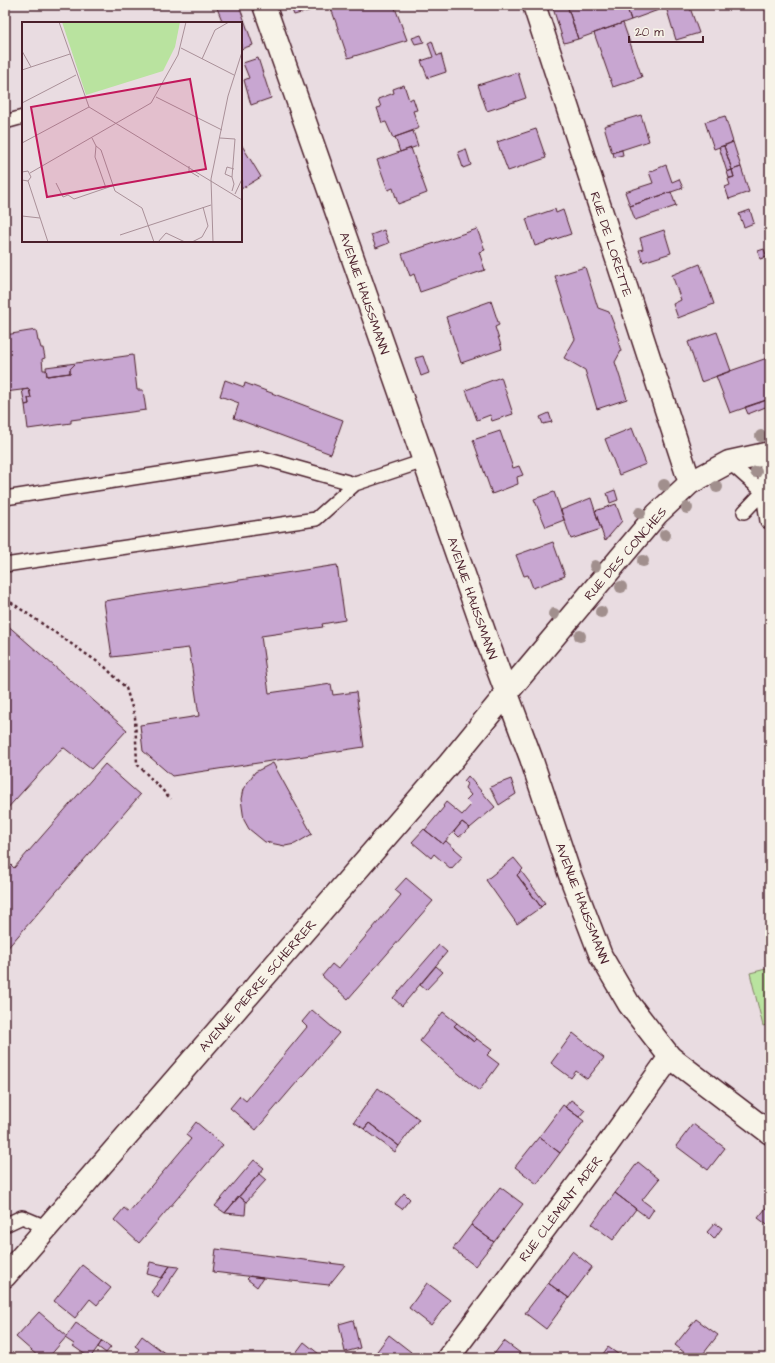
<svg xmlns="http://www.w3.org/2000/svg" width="775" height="1363" viewBox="0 0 775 1363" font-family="'Architects Daughter',sans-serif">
<rect width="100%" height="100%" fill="#e9dce1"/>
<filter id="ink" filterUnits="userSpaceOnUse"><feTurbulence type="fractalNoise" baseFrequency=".025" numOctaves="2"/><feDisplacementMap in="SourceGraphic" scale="8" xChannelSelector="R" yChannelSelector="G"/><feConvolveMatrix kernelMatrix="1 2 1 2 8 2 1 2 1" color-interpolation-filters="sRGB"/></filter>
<g filter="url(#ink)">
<path fill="#b9e39f" stroke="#828165" d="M770 968V1024L763 1026 750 973Z"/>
<path fill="#c8a6d1" stroke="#4a1f2b" d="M225 5H239L253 45 241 49V23H223L217 8Z
M290 5H314L315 9 294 15Z
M330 5H394L407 40 348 58Z
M552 5H567L578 39 564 43Z
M567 5H626L631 20 578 39Z
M626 5H672L631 20Z
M672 5H689L699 33 676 40 666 7Z
M623 23 642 77 613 87 594 33Z
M421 35 424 42 415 44 412 38Z
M432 41 437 56 441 54 446 72 428 78 421 61 433 57 428 43Z
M258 58 271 98 251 105 244 80 249 78 243 63Z
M518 72 526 98 487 111 478 85Z
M404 85 409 100 413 98 417 110 413 111 419 128 393 138 386 122 382 123 377 108 381 107 378 99 394 93 393 89Z
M641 115 649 141 612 153 604 126Z
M725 116 733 142 714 149 705 122Z
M536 129 546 158 508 171 497 142Z
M413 131 418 146 400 152 395 137Z
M733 142 741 167 732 170 724 146Z
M241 144 261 177 241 189Z
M724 146 732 170 727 172 719 147Z
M411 148 427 193 398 204 393 188 388 190 377 160Z
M466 149 471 165 463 168 458 152Z
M622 150 623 155 614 157 613 152Z
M666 165 672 182 679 179 683 188 630 206 625 192 653 183 649 172Z
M741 167 749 192 729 199 725 187 730 185 728 179 734 177 732 170Z
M732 170 734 177 729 178 727 172Z
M671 192 676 206 635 220 630 206Z
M555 209 556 213 563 210 571 234 535 246 526 219Z
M750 210 754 223 744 227 739 214Z
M477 229 485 250 479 252 485 270 420 292 414 274 410 276 402 254Z
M384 230 389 243 376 248 371 235Z
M664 230 671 253 643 262 639 250 643 249 640 238Z
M764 249 767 257 760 259 758 251Z
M700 264 714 304 678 318 673 304 681 300 672 275Z
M585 267 598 308 609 312 620 340 618 341 621 351 615 362 627 399 597 409 585 370 564 358 575 339 555 276Z
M491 301 499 325 495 327 502 349 461 363 446 317Z
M36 330 38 341H39L41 348H43L45 358 42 359 43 370H46L47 376 70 373V369L76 363 133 355 137 390H143L146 410 71 420V423L28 429 25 405 29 404 28 398H31L29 389 5 392V335Z
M717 332 731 371 701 382 688 342Z
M423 356 429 373 421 376 415 358Z
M770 357V399L730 413 716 376Z
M76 363 70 369V373L47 376 46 367Z
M501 377 513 414 492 421 490 415 477 420 466 390Z
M225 380 244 387 245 383 343 420 331 454 234 418 239 403 220 396Z
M29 389 31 398H28L29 404 25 405 22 390Z
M766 400 768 406 748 414 745 407Z
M549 413 552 422 543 424 540 417Z
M632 428 646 464 619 475 605 439Z
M500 431 513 468 519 466 523 475 517 477 518 484 492 494 473 440Z
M615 490 618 500 610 503 607 493Z
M554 492 564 520 546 527 534 499Z
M591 498 601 529 571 539 561 510Z
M616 504 622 521 605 541 595 511Z
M553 542 565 576 533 588 528 575 524 576 516 555Z
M337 565 345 620 322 624 323 627 261 636 269 693 331 684 333 695 356 692 364 747 172 776 143 751 140 725 199 716 189 648 112 657 104 601Z
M5 623 127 730 91 769 63 747 5 811Z
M273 763 312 834 295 844 285 846 265 842 249 829 244 820 241 799 243 789 255 772Z
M105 764 140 795 5 951V864L7 861 14 868Z
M468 776 495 807 470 828 462 822 443 844 425 830 444 807 443 806 446 802 462 815 471 805 466 800 471 795 465 788 467 784 464 781Z
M511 779 516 794 499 805 490 787Z
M462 822 470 828 459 837 454 832Z
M424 829 443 844 446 841 463 856 451 869 434 854 431 858 412 842Z
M514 858 523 869 517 875 541 907 517 924 486 880Z
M521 871 545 903 541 907 517 875Z
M406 878 433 901 348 999 322 976 332 964 338 969 401 895 395 890Z
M439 945 447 952 402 1006 393 998Z
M436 966 443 972 426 990 420 985Z
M312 1010 339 1033 256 1130 230 1108 240 1096 246 1101 307 1027 302 1022Z
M443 1012 457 1023 454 1026 474 1042 477 1039 492 1050 487 1055 499 1064 479 1091 420 1041Z
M457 1023 477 1039 474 1042 454 1026Z
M573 1033 604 1058 587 1079 576 1071 571 1078 551 1063Z
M378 1088 419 1119 399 1146 369 1123 364 1129 354 1122Z
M571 1100 585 1110 579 1117 565 1107Z
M563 1105 584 1121 560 1153 539 1137Z
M196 1122 223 1145 139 1243 114 1220 124 1208 129 1212 191 1139 186 1135Z
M369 1123 399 1146 395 1152 364 1129Z
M693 1124 725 1148 708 1170 676 1146Z
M539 1137 560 1153 537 1184 515 1167Z
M254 1160 264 1168 225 1213 215 1206Z
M638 1162 659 1179 642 1200 654 1209 648 1218 615 1193Z
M259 1174 266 1180 246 1202 239 1196Z
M500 1187 523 1204 494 1242 471 1225Z
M404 1193 410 1199 402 1209 395 1204Z
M615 1193 636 1209 613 1240 592 1224Z
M239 1196 246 1202 245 1215 225 1213Z
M770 1203V1227L758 1218Z
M715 1223 722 1228 714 1239 707 1232Z
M471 1225 494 1242 475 1266 453 1249Z
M216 1249 345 1265 329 1285 263 1278 213 1272Z
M572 1251 592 1267 569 1298 548 1283Z
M150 1262 170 1266 162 1278 147 1274Z
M82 1265 111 1288 97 1305 90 1299 75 1318 54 1301Z
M170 1266 179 1267 158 1298 151 1292Z
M250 1276 263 1278 257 1287 247 1279Z
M427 1283 450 1300 431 1325 409 1308Z
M548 1283 569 1298 546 1329 525 1313Z
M39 1312 67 1336 48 1358H40L16 1337Z
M696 1319 718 1335 700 1358H691L675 1345Z
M353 1320 360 1348 345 1352 339 1324Z
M76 1323 102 1341 90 1358 73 1346 74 1344 65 1338Z
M389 1335 411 1352 407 1358H372Z
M142 1336 171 1358H132L139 1349 135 1346Z
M102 1341 111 1347 106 1353 98 1347Z
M504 1341 527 1358H491Z
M304 1342 324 1358H292Z
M608 1347 622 1357V1358H600Z"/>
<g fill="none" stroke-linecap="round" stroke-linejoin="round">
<g stroke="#4a1f2b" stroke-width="16">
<path id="lane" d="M5 122 23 117
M729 462 763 492
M5 498 262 458 355 484 424 461
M744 512 763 492
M767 521 763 492 769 453
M5 565 316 519 355 484
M5 1225 22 1217 46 1227"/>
</g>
<g stroke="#4a1f2b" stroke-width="25">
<path id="street" d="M534 5 690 483
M507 693 657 514 690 483 729 462 770 453
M448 1358 605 1148 670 1057"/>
</g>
<g stroke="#4a1f2b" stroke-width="25">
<path id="secondary" d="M264 5 488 643 531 758 570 875 601 956 629 1004 670 1057 770 1133
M5 1276 449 764 507 693"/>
</g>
<path stroke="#4a1f2b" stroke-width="2.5" stroke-dasharray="3 3" stroke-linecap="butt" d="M5 592 9 601 105 667 126 688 135 717 137 764 171 799"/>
<use href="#lane" stroke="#f7f3e8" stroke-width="13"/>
<use href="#street" stroke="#f7f3e8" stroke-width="22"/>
<use href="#secondary" stroke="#f7f3e8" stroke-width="22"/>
</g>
<g fill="#a18f8d">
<circle cx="761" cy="436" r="6"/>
<circle cx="756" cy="472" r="6"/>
<circle cx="664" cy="485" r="6"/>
<circle cx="717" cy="487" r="6"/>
<circle cx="687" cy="508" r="6"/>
<circle cx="640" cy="513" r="6"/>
<circle cx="665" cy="535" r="6"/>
<circle cx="643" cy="561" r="6"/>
<circle cx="595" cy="566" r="6"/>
<circle cx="621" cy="587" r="6"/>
<circle cx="601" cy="612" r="6"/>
<circle cx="554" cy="614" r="6"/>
<circle cx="580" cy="636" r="6"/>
</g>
</g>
<g text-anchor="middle" stroke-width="3" stroke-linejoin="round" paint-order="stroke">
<g font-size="13" fill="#4a1f2b" stroke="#f7f3e8">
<text transform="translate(612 244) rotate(72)" y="5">RUE DE LORETTE</text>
<text transform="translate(365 293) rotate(71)" y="5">AVENUE HAUSSMANN</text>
<text transform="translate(625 553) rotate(-49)" y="5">RUE DES CONCHES</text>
<text transform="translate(473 598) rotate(71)" y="5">AVENUE HAUSSMANN</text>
<text transform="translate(583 903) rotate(69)" y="5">AVENUE HAUSSMANN</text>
<text transform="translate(257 985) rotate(-49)" y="5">AVENUE PIERRE SCHERRER</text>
<text transform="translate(560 1208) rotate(-53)" y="5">RUE CLÉMENT ADER</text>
</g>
</g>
<g transform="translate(22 22)">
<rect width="220" height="220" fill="#e9dce1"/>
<path d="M40 0H158L153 25 141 49 64 73Z" fill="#b9e39f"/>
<path fill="none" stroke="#a99098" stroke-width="1" d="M37 0 67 85 220 178M159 26 212 53M0 29 9 45M180 37 193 8 207 0M0 48 48 32M134 75 200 108M0 81 54 53M70 116 74 124 73 135 84 166M198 116 213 117 210 155 212 162 210 169M0 121 67 85M74 124 79 128 93 169 120 186 132 220M167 144V149L177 155M0 150 6 149 9 155 6 159 0 158M8 151 129 81 156 33 164 0M210 155 203 152 205 145 212 147M6 159 26 220M34 161 41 175 46 173 52 177 93 163M213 172 220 157M0 194 18 196M98 213 189 183M136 220 144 211 163 220M170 220 180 215 186 204 181 185M191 220 189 157 206 74 220 30"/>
<path fill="#c2185b" fill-opacity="0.15" stroke="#c2185b" stroke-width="2" d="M168 57 184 147 25 175 9 85Z"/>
<rect width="220" height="220" fill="none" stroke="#4a1f2b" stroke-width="2"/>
</g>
<rect width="775" height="1363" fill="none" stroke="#f7f3e8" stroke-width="20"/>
<rect x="10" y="10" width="755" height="1343" fill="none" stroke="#4a1f2b" stroke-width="1.5" filter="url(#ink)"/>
<path d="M629 36v6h74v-6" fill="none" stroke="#4a1f2b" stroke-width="2"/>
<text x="635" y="36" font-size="12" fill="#4a1f2b" stroke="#f7f3e8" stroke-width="3" paint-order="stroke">20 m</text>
</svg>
